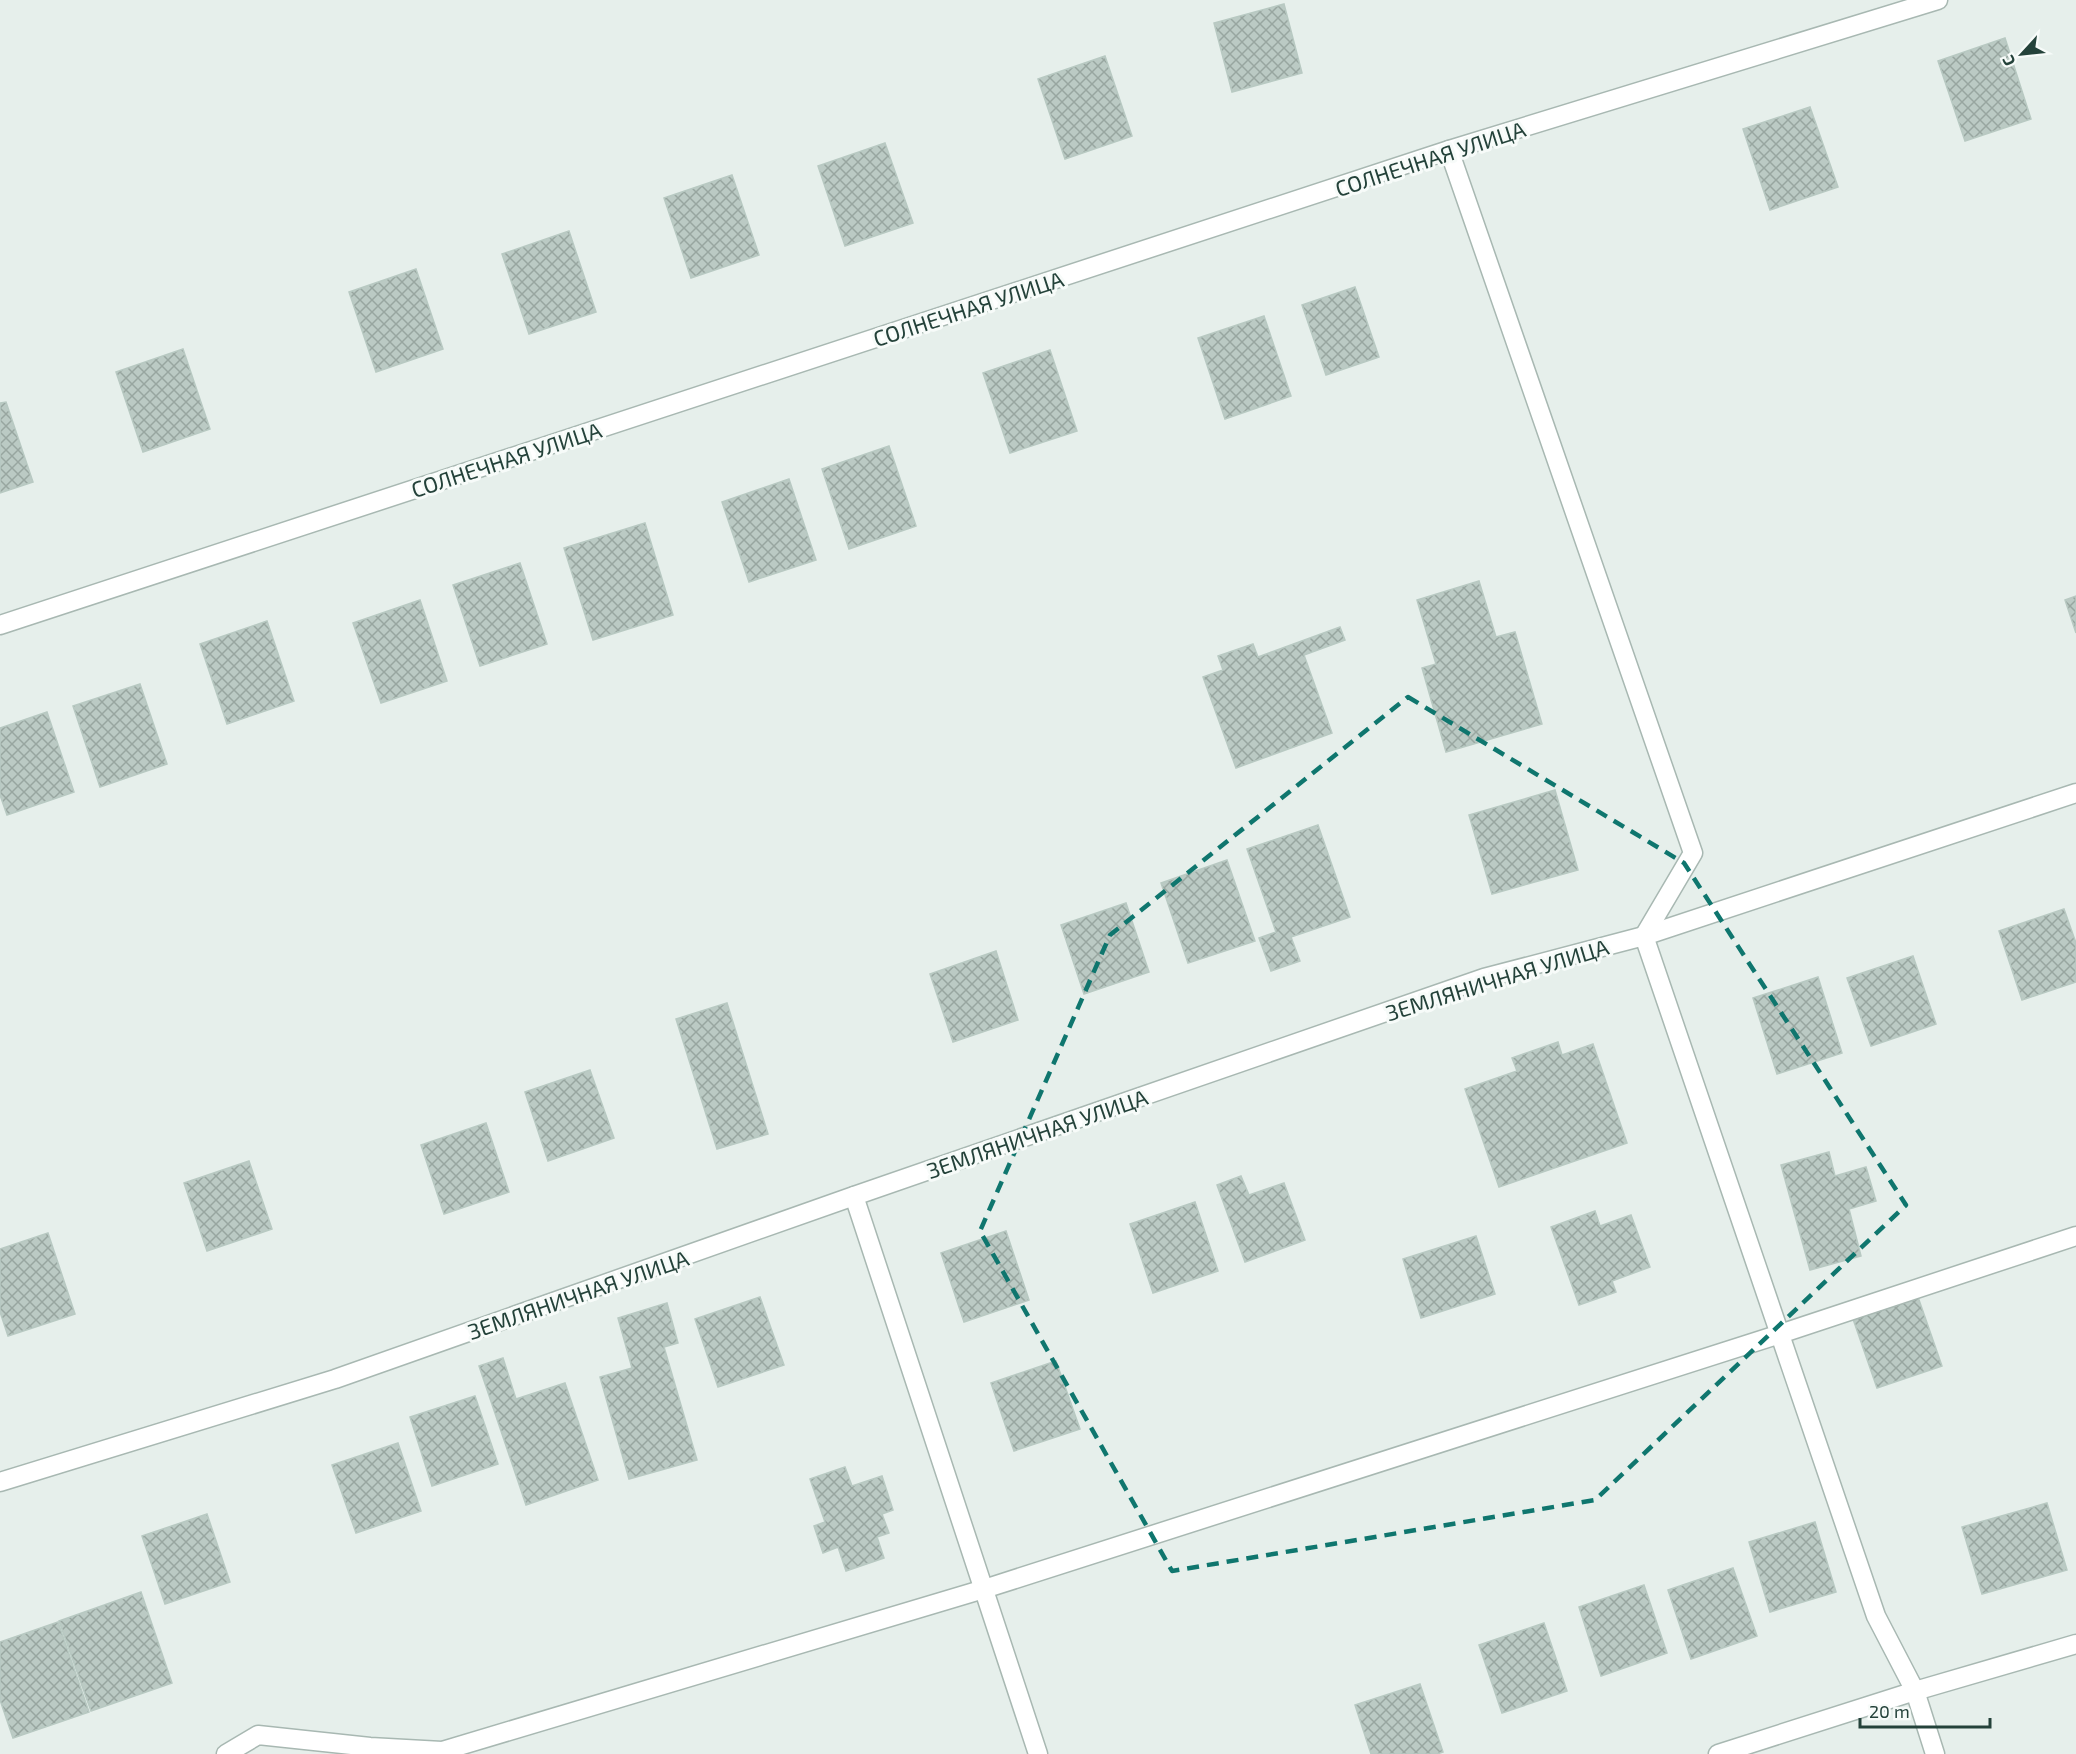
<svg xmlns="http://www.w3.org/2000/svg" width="2076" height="1754" font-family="'Exo 2',sans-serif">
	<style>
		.building { fill: url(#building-cross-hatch); stroke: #b8c9c2; stroke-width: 1.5 }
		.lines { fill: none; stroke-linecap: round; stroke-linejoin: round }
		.service-casing { stroke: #a8b8b2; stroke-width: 21 }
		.minor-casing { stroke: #a8b8b2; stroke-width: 21 }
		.service { stroke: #fff; stroke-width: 18 }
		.minor { stroke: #fff; stroke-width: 18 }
		.marked { fill: none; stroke: #0f766e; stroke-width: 4.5; stroke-dasharray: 12 8; stroke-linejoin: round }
		.labels { text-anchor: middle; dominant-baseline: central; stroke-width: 6; stroke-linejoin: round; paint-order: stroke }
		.street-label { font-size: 22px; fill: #24423a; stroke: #f7fbf9 }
	</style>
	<defs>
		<pattern id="building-cross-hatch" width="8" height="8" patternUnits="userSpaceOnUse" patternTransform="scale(1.5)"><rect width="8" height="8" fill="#bbcac4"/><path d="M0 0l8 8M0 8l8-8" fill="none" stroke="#98a6a0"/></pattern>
	</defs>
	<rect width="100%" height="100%" fill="#e6efeb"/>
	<g class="building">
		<path d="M1284,4L1302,73L1232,92L1214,23Z"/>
		<path d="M2005,38L2031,119L1965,141L1938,61Z"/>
		<path d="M1105,56L1132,136L1065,159L1038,79Z"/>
		<path d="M1810,107L1838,187L1770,210L1743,129Z"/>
		<path d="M885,143L913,223L845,246L818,166Z"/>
		<path d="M732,175L759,255L691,278L664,198Z"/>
		<path d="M569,231L596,312L529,334L502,254Z"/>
		<path d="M416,269L443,349L376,372L349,292Z"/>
		<path d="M1355,287L1379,357L1326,375L1302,305Z"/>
		<path d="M1264,316L1291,396L1225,419L1198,338Z"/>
		<path d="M183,349L210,429L143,452L116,372Z"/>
		<path d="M1050,350L1077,431L1010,453L983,373Z"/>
		<path d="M6,402L33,482L0,493V403Z"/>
		<path d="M889,446L916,526L849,549L822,469Z"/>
		<path d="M789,479L816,560L749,582L722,502Z"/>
		<path d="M645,523L673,615L593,640L564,548Z"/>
		<path d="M520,563L547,644L480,666L453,585Z"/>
		<path d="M1479,581L1496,637L1515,632L1542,724L1446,752L1422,668L1436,664L1417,600Z"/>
		<path d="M2076,596V633L2065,600Z"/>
		<path d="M420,600L447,681L381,703L353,623Z"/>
		<path d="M267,621L294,701L227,724L200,644Z"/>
		<path d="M1340,627L1345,640L1304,655L1332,733L1236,768L1203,677L1223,670L1218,656L1253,644L1258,657Z"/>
		<path d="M140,684L167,764L100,787L73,706Z"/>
		<path d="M47,712L74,792L7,815L0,795V728Z"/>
		<path d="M1555,790L1578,870L1492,894L1469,815Z"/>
		<path d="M1318,825L1350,917L1291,937L1300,961L1271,971L1259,938L1276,932L1247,849Z"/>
		<path d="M1227,860L1255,941L1188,963L1161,883Z"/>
		<path d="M1126,903L1149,972L1084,994L1061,925Z"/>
		<path d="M2064,909L2076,943V982L2022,1000L1999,931Z"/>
		<path d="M996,951L1018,1020L953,1042L930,974Z"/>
		<path d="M1913,956L1936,1024L1871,1046L1847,978Z"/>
		<path d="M1818,977L1842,1053L1777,1074L1753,998Z"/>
		<path d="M727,1003L768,1134L717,1149L676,1019Z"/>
		<path d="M1558,1042L1562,1055L1593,1044L1627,1143L1499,1187L1465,1089L1517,1071L1512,1058Z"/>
		<path d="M590,1070L614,1138L548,1161L525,1092Z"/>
		<path d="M486,1123L509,1192L444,1214L421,1145Z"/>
		<path d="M1829,1152L1835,1176L1866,1167L1876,1201L1849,1209L1861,1256L1810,1270L1781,1165Z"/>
		<path d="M249,1161L272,1229L207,1251L184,1183Z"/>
		<path d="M1241,1176L1249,1195L1284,1183L1305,1240L1245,1262L1217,1185Z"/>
		<path d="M1195,1202L1218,1271L1153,1293L1130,1224Z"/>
		<path d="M1595,1211L1600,1226L1631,1215L1650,1267L1612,1281L1616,1292L1579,1305L1551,1227Z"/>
		<path d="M1006,1231L1029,1300L964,1322L941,1253Z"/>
		<path d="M48,1233L75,1314L8,1336L0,1312V1249Z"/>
		<path d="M1476,1236L1495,1294L1421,1318L1403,1259Z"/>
		<path d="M760,1297L784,1365L718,1387L695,1319Z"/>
		<path d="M1918,1297L1942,1366L1877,1388L1853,1319Z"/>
		<path d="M667,1303L678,1343L664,1347L697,1460L629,1479L600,1377L632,1368L618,1318Z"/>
		<path d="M503,1358L516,1399L565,1383L598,1480L526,1505L479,1366Z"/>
		<path d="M1056,1361L1080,1429L1014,1451L991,1383Z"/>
		<path d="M475,1396L498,1464L432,1486L410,1417Z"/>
		<path d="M398,1443L421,1511L356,1533L332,1465Z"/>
		<path d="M845,1467L852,1486L882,1476L893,1510L882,1514L889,1533L877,1537L884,1558L846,1571L838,1547L823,1553L814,1526L825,1522L810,1479Z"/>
		<path d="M2047,1503L2067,1570L1982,1594L1962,1527Z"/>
		<path d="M207,1514L230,1582L165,1604L142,1536Z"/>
		<path d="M1815,1522L1836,1592L1770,1612L1749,1542Z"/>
		<path d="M1733,1568L1757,1636L1691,1659L1668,1590Z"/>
		<path d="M1644,1585L1667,1653L1601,1676L1579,1607Z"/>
		<path d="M141,1592L172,1683L91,1711L59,1621Z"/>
		<path d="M58,1622L89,1712L13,1738L0,1700V1642Z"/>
		<path d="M1544,1623L1567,1691L1502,1713L1479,1645Z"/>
		<path d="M1420,1684L1443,1752L1437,1754H1371L1355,1705Z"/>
	</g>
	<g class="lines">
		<defs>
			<path id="service" d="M226,1754L258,1735L370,1747L442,1751L984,1589L1780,1334L2076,1236"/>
			<g id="minor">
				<path d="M1449,150L1693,853L1644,936L1876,1616L1915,1691L1935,1754"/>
				<path d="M0,625L1449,150L1938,0"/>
				<path d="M854,1196L1038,1754"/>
				<path d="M0,1482L335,1379L854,1196L1484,978L1644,936L2076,793"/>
				<path d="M1718,1754L1915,1691L2076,1644"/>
			</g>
		</defs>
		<use href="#service" class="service-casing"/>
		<use href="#minor" class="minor-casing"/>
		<use href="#service" class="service"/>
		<use href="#minor" class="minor"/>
	</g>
	<path class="marked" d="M1408,697L1684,863L1906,1205L1595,1500L1172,1571L980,1231L1110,935Z"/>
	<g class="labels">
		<g class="street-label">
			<text transform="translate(1430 158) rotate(-18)">СОЛНЕЧНАЯ УЛИЦА</text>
			<text transform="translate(968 308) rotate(-18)">СОЛНЕЧНАЯ УЛИЦА</text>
			<text transform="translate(506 459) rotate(-18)">СОЛНЕЧНАЯ УЛИЦА</text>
			<text transform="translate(1497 979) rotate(-17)">ЗЕМЛЯНИЧНАЯ УЛИЦА</text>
			<text transform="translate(1037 1133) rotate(-19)">ЗЕМЛЯНИЧНАЯ УЛИЦА</text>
			<text transform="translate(578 1294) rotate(-19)">ЗЕМЛЯНИЧНАЯ УЛИЦА</text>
		</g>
	</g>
	<g transform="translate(2022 54) rotate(243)" stroke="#f7fbf9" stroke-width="4.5" paint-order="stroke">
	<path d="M0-4.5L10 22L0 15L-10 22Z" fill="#24423a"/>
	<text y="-9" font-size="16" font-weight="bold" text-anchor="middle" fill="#24423a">С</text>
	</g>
	<path d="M1860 1718v9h130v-9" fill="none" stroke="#24423a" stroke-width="3"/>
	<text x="1869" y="1718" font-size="18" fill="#24423a" stroke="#f7fbf9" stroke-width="4.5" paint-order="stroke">20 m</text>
</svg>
